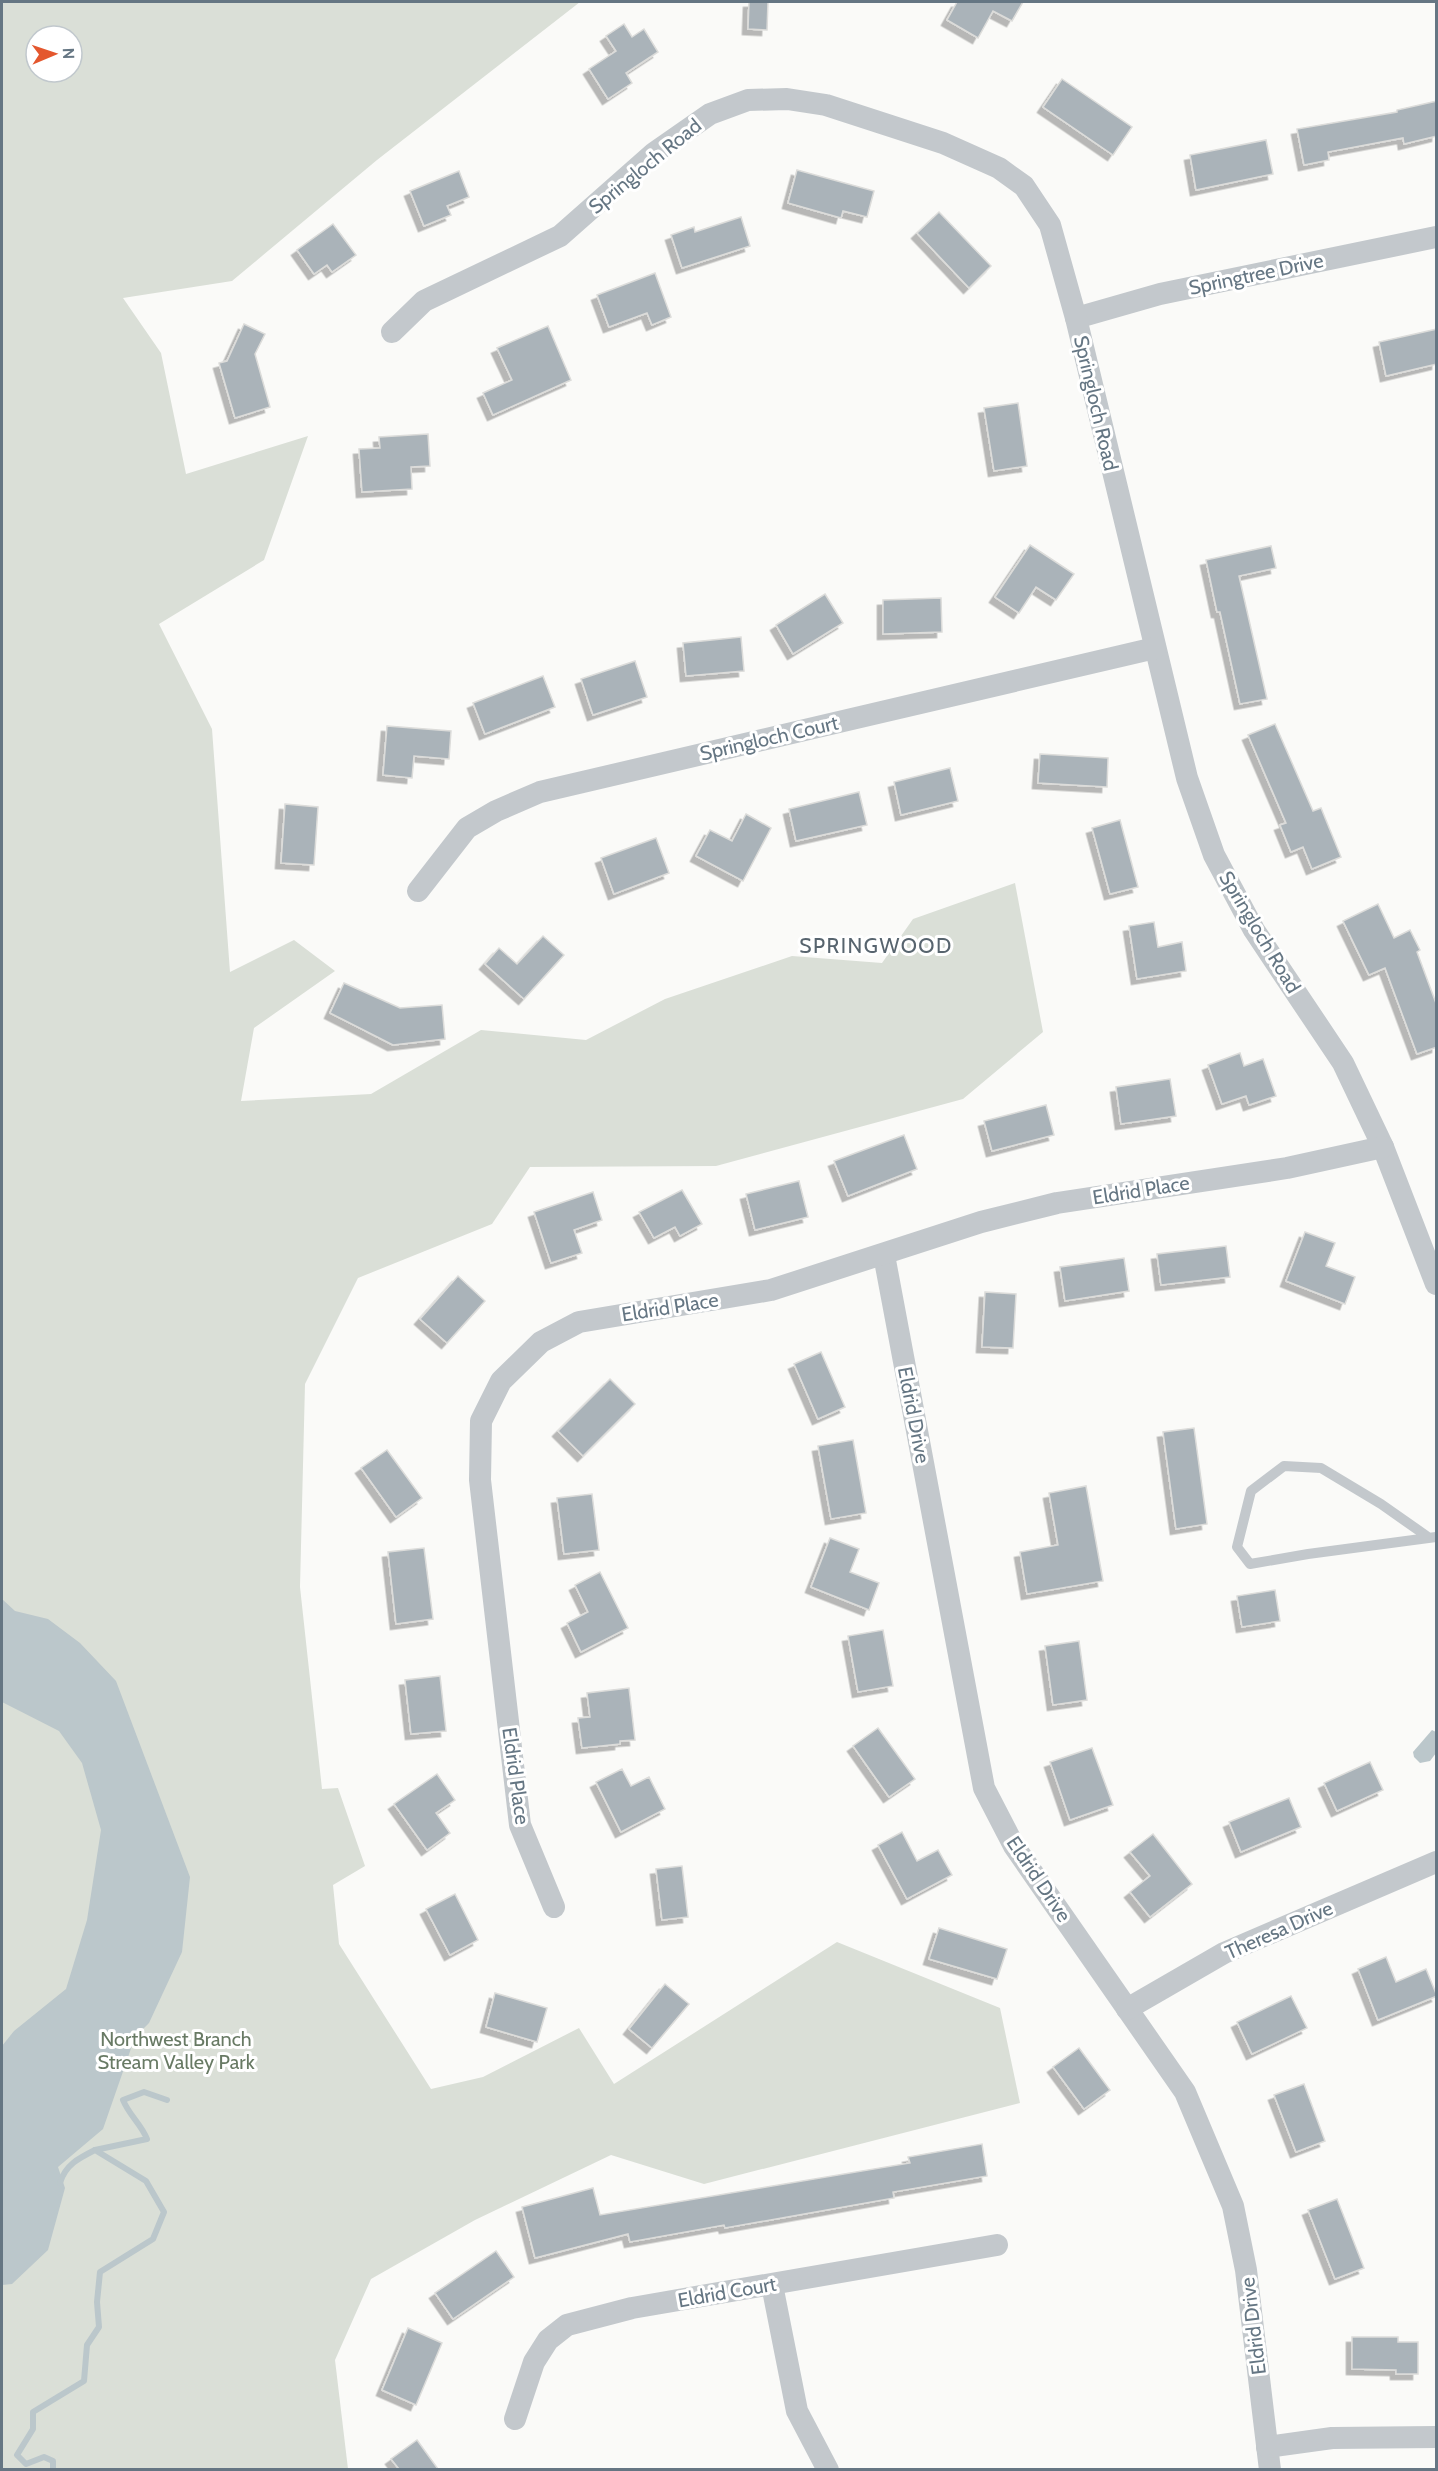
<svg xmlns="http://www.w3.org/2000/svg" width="1438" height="2471" font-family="Cabin,sans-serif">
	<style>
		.green { fill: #dadfd7; fill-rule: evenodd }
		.water { fill: #bbc7cb }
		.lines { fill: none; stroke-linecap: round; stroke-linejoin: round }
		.stream { stroke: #bbc7cb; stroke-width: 6 }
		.building { fill: #aab3b9; stroke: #dcdcda; stroke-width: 1.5; filter: url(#shadow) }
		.lane { stroke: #c3c8cc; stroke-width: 10 }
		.street { stroke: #c3c8cc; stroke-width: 22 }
		.labels { text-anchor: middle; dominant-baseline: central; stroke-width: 6; stroke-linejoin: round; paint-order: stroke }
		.street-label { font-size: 20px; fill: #657683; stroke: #fff }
		.park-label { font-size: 20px; fill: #687a64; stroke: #fff }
		.neighbourhood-label { font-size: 21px; letter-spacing: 1.5px; fill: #57646e; stroke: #fff }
	</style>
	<defs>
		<filter id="shadow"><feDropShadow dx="-5.5" dy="5.5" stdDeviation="0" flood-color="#0004"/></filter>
	</defs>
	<rect width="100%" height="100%" fill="#fafaf8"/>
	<path class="green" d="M2,2H580L377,160L232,281L123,298L161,353L186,474L308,436L264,560L159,624L212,729L230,972L294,940L335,971L254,1028L241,1101L371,1094L481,1030L586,1040L665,999L792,956L882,963L913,919L1015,883L1043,1032L963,1099L716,1166L530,1167L492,1224L358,1278L305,1384L300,1587L322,1789L338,1788L365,1866L333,1885L339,1944L431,2089L483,2077L579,2028L614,2084L837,1942L1000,2008L1020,2103L704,2184L611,2155L475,2220L371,2279L335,2360L348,2469L2,2470ZM36,36H72V72H36Z"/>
	<g class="water">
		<path d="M2,1599L15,1611L48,1619L80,1643L116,1681L190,1877L182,1952L149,2023L135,2037L103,2129L58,2167L65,2188L48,2250L12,2284L2,2285V2046L14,2031L66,1989L87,1920L101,1830L82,1763L59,1731L2,1702Z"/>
		<path d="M1432,1730L1436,1732V1753L1430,1761L1420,1763L1414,1757L1413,1752Z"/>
	</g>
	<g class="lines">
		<g class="stream">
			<path d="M95,2150L147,2139C141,2124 129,2115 123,2100L144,2092L167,2100"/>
			<path d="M53,2470V2461L44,2457L26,2464L17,2455L33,2429V2412L84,2381L87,2345L99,2327L97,2302L100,2272L153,2239L164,2212L146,2181L95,2150C79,2158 65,2165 60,2183"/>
		</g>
	</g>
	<g class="building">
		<path d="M749,2H768L767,30L748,29Z"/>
		<path d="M957,2H1023L1012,21L993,11L978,38L947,20Z"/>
		<path d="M624,24L632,37L644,29L658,52L626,73L632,83L608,99L589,69L616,51L606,36Z"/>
		<path d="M1062,79L1132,127L1113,155L1043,107Z"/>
		<path d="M1437,101V136L1404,144L1403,138L1328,152L1329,160L1304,165L1297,129L1397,112V110Z"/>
		<path d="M1266,140L1273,174L1196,190L1190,155Z"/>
		<path d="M797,170L874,191L867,217L843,211L841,218L788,203Z"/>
		<path d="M459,171L469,197L447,206L451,215L424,226L410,191Z"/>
		<path d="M939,212L991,266L969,288L917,233Z"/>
		<path d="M741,217L750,246L682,268L671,235L694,227L695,232Z"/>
		<path d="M333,224L356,255L332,272L327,265L314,274L297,250Z"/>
		<path d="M655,273L671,317L652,325L647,313L609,327L597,295Z"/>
		<path d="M244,324L265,334L255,354L270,407L235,418L219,363L227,361Z"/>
		<path d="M548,326L571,380L493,415L483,393L512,380L497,348Z"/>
		<path d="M1437,329V364L1386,376L1379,342Z"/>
		<path d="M1018,403L1027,466L994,471L984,408Z"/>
		<path d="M428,434L430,466L411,467L412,489L362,492L359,449L380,448L379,437Z"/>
		<path d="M1030,545L1074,574L1056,600L1036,587L1019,613L995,597Z"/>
		<path d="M1271,546L1276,568L1239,576L1267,699L1240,704L1220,612H1217L1206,560Z"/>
		<path d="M825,594L843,623L793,654L776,625Z"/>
		<path d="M941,598L942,632L883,634V600Z"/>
		<path d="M741,637L744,671L686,676L683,643Z"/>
		<path d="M635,661L647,697L593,715L581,679Z"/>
		<path d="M543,676L555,707L485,734L473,703Z"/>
		<path d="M1275,724L1313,811L1321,808L1341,857L1312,869L1303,847L1291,852L1280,825L1286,823L1248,735Z"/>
		<path d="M387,726L451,731L449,759L414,756L412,778L383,775Z"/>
		<path d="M1040,754L1108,758L1107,787L1038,783Z"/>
		<path d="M950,768L958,801L901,815L894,782Z"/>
		<path d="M859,792L867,825L796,841L789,809Z"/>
		<path d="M285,804L318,807L314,865L281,863Z"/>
		<path d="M746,814L771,828L743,881L696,856L710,830L732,841Z"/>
		<path d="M1120,820L1138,887L1110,894L1092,828Z"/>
		<path d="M656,838L669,873L614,894L601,858Z"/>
		<path d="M1378,904L1394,938L1410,930L1420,950L1417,952L1437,1006V1047L1417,1054L1385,968L1369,975L1343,921Z"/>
		<path d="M1154,922L1158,947L1182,942L1186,971L1137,979L1129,926Z"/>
		<path d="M543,936L564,955L524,999L485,964L499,948L517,964Z"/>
		<path d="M344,983L400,1008L442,1005L445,1039L393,1045L330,1013Z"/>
		<path d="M1240,1053L1244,1066L1263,1059L1276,1096L1249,1105L1246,1096L1222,1104L1208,1065Z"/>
		<path d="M1170,1079L1176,1116L1121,1124L1116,1087Z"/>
		<path d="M1046,1105L1054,1135L992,1151L984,1121Z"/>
		<path d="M904,1135L917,1169L848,1196L834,1161Z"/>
		<path d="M799,1181L808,1217L755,1230L746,1194Z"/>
		<path d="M682,1190L702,1224L680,1236L675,1227L654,1238L639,1212Z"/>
		<path d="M593,1192L602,1220L574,1230L582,1253L551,1263L534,1212Z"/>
		<path d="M1305,1232L1335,1243L1326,1266L1355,1277L1345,1304L1286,1281Z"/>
		<path d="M1226,1246L1230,1277L1161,1285L1157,1254Z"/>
		<path d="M1124,1258L1129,1291L1065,1301L1060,1267Z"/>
		<path d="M458,1276L485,1301L447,1343L420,1319Z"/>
		<path d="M985,1292L1016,1294L1013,1348L982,1347Z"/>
		<path d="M821,1352L845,1407L818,1419L794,1364Z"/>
		<path d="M610,1379L635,1404L583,1456L558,1431Z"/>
		<path d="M1194,1428L1207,1524L1176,1529L1163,1432Z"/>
		<path d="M853,1440L866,1513L831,1519L818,1446Z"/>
		<path d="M387,1450L422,1498L396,1517L361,1468Z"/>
		<path d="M1086,1486L1103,1581L1027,1594L1020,1552L1058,1545L1049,1493Z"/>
		<path d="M592,1494L599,1550L564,1554L557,1498Z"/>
		<path d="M830,1538L859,1549L850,1572L879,1583L869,1610L811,1587Z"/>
		<path d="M424,1548L433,1619L396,1624L388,1552Z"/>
		<path d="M600,1572L628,1628L581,1652L567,1623L588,1612L575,1585Z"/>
		<path d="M1275,1590L1280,1621L1242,1627L1237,1596Z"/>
		<path d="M883,1630L893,1686L858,1692L848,1636Z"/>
		<path d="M1079,1641L1087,1700L1053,1705L1045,1646Z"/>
		<path d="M440,1676L446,1731L411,1734L405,1680Z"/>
		<path d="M629,1688L635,1740L620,1741V1744L582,1748L578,1718L590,1717L587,1693Z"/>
		<path d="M878,1728L915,1779L889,1797L853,1746Z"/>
		<path d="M1092,1748L1113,1805L1070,1820L1050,1762Z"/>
		<path d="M1370,1762L1383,1790L1337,1811L1324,1783Z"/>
		<path d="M622,1769L631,1786L649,1777L665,1809L621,1832L596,1782Z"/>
		<path d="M437,1774L455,1800L436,1813L450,1833L427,1850L394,1804Z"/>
		<path d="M1289,1798L1301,1827L1241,1852L1229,1822Z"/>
		<path d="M902,1832L917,1861L938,1850L952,1875L907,1899L878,1845Z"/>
		<path d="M1153,1834L1192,1884L1150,1917L1130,1892L1150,1876L1130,1852Z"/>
		<path d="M682,1866L688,1917L662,1920L656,1869Z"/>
		<path d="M455,1894L478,1940L450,1955L426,1909Z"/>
		<path d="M939,1928L1007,1949L997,1979L929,1959Z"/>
		<path d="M1386,1957L1396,1982L1426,1969L1437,1996L1378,2020L1358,1969Z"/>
		<path d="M665,1984L689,2004L652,2048L629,2029Z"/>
		<path d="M495,1993L547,2008L537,2042L486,2027Z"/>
		<path d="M1291,1996L1307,2028L1252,2054L1237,2022Z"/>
		<path d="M1079,2048L1110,2090L1084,2109L1053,2067Z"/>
		<path d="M1304,2084L1325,2141L1296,2152L1274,2095Z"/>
		<path d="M982,2144L987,2176L893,2192L894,2198L725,2228L724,2225L630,2242L628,2234L535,2258L522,2207L593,2188L600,2215L910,2163L908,2157Z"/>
		<path d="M1337,2199L1364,2268L1335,2279L1308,2210Z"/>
		<path d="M496,2251L514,2277L453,2319L435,2293Z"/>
		<path d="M408,2328L442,2343L416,2405L382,2390Z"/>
		<path d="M1352,2337H1398V2342H1418V2374H1396V2370L1352,2369Z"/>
		<path d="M417,2440L438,2469H399L391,2459Z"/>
	</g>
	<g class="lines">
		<path class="lane" d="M1428,1537L1381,1504L1321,1468L1284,1466L1251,1491L1237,1547L1250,1564L1308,1554L1436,1537"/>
		<g class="street">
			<path d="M1076,318L1160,294L1436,237"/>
			<path d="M392,332L424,301L560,236L654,153L710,114L748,100L787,99L826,105L943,143L999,168L1024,186L1050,225L1076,318L1187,778L1214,855L1254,930L1343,1063L1383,1147L1436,1284"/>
			<path d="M418,891L467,828L496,811L540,792L1155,648"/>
			<path d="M884,1255L984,1788L1014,1846L1185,2092L1233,2206L1246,2270L1270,2470"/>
			<path d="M554,1907L520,1825L480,1480L481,1421L501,1381L541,1342L579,1322L771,1290L981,1222L1057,1203L1287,1168L1383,1147"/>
			<path d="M1127,2009L1224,1953L1436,1862"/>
			<path d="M772,2285L797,2411L828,2470"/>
			<path d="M515,2419L534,2362L548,2340L567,2325L632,2308L997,2245"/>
			<path d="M1267,2447L1332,2438L1436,2437"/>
		</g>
	</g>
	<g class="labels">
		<g class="street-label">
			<text transform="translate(645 166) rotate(-39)">Springloch Road</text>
			<text transform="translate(1256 274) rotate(-12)">Springtree Drive</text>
			<text transform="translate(1096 403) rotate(77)">Springloch Road</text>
			<text transform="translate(769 738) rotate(-13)">Springloch Court</text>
			<text transform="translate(1260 932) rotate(59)">Springloch Road</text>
			<text transform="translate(1141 1190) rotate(-9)">Eldrid Place</text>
			<text transform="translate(670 1307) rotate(-9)">Eldrid Place</text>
			<text transform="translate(914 1415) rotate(79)">Eldrid Drive</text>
			<text transform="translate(516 1776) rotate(82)">Eldrid Place</text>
			<text transform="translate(1039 1879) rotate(56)">Eldrid Drive</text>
			<text transform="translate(1279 1930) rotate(-24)">Theresa Drive</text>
			<text transform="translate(727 2292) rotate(-10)">Eldrid Court</text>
			<text transform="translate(1253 2326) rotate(-97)">Eldrid Drive</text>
		</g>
		<g class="park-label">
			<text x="176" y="2039">Northwest Branch<tspan x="176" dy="23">Stream Valley Park</tspan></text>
		</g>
		<g class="neighbourhood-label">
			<text x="876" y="945">SPRINGWOOD</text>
		</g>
	</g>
	<rect width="1438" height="2471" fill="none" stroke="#657683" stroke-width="6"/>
	<g transform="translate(54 54) rotate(88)"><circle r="28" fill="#ffffff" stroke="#c1c8cd" stroke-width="1.5"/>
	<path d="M0-4.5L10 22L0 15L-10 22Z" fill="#e4572e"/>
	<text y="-9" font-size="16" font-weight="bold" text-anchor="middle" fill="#657683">N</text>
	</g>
</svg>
